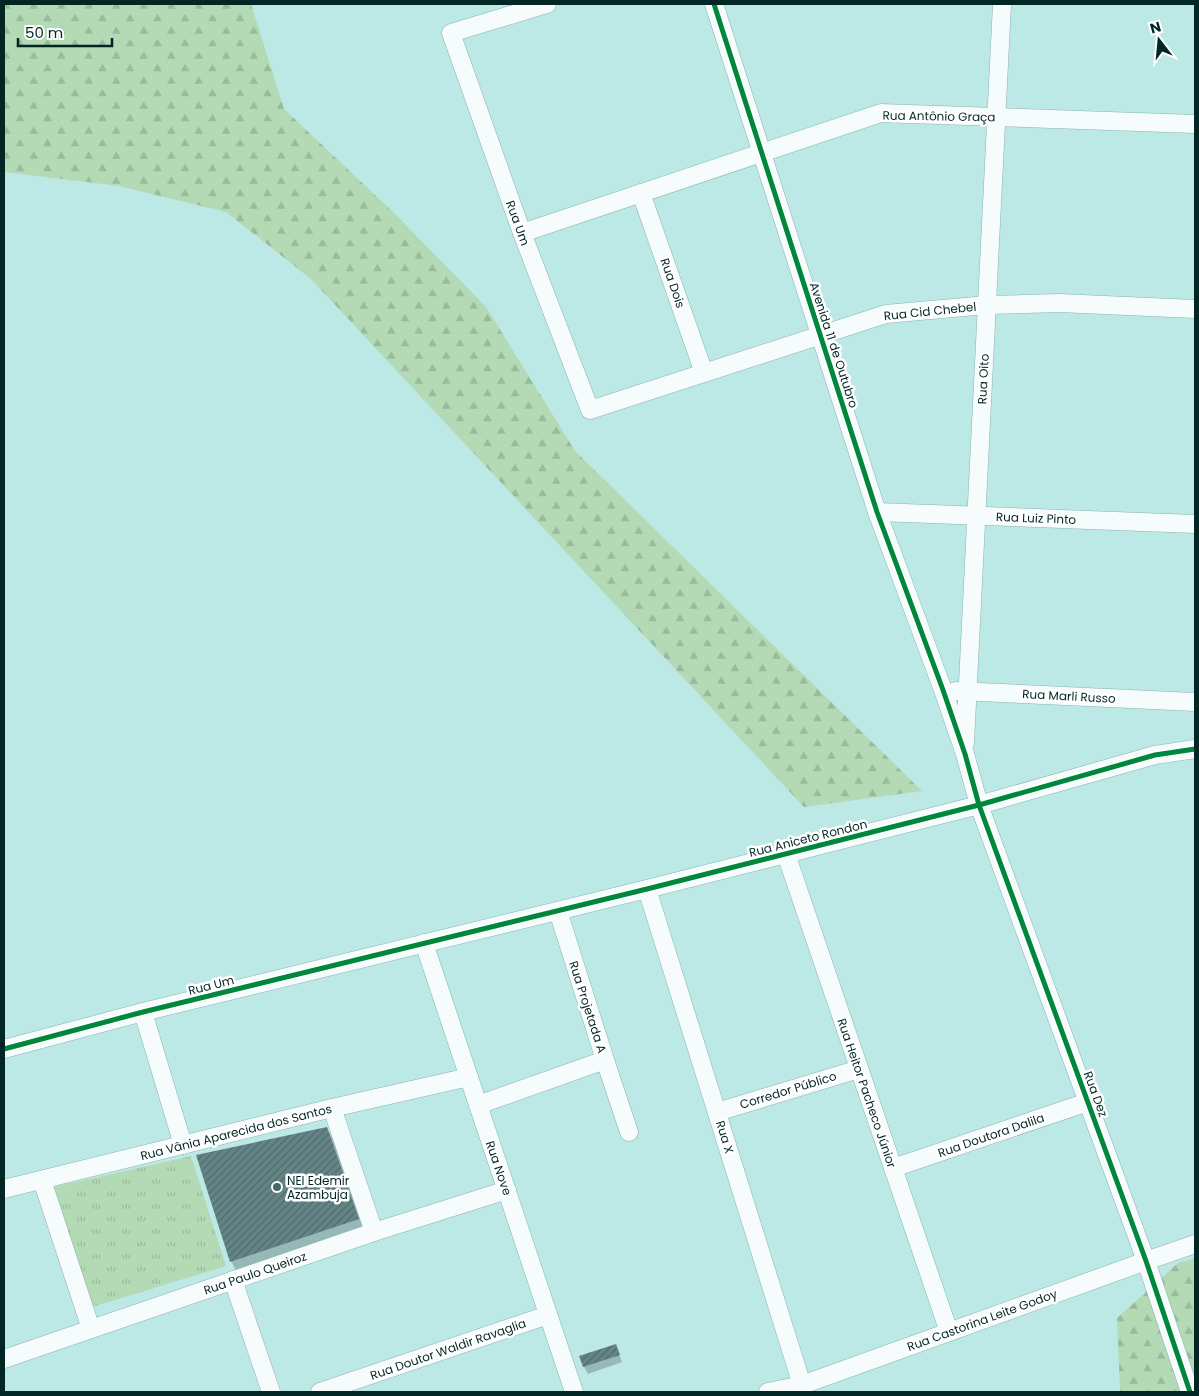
<svg xmlns="http://www.w3.org/2000/svg" width="1199" height="1396" font-family="Poppins,sans-serif">
	<style>
		.forest { fill: url(#forest-firs) }
		.park { fill: url(#park-tufts) }
		.shadow { fill: #0003 }
		.building { fill: url(#building-hatch) }
		.lines { fill: none; stroke-linecap: round; stroke-linejoin: round }
		.minor-casing { stroke: #89b3b1; stroke-width: 19 }
		.minor { stroke: #f5fcfb; stroke-width: 18 }
		.cycleway-casing { stroke: #fff; stroke-width: 8 }
		.cycleway { stroke: #00873e; stroke-width: 5 }
		.poi-dot { fill: #436a68; stroke: #fff; stroke-width: 2 }
		.labels { text-anchor: middle; dominant-baseline: central; stroke-width: 5; stroke-linejoin: round; paint-order: stroke }
		.street-label { font-size: 12px; fill: #022624; stroke: #fff }
		.poi-label { font-size: 12px; fill: #022624; stroke: #fff; text-anchor: start }
	</style>
	<defs>
		<pattern id="forest-firs" width="22" height="20" patternUnits="userSpaceOnUse" patternTransform="scale(1.25)"><rect width="22" height="20" fill="#b3dab4"/><path d="M5 1l3.5 6h-7zM16 11l3.5 6h-7z" fill="#98bb9b"/></pattern>
		<pattern id="park-tufts" width="24" height="20" patternUnits="userSpaceOnUse" patternTransform="scale(1.25)"><rect width="24" height="20" fill="#b3dab4"/><path d="M3 7l-1-3M5 7V3M7 7l1-3M15 17l-1-3M17 17v-4M19 17l1-3" fill="none" stroke="#98bb9b"/></pattern>
		<pattern id="building-hatch" width="6" height="6" patternUnits="userSpaceOnUse" patternTransform="scale(1.25)"><rect width="6" height="6" fill="#648485"/><path d="M-1 1l2-2M0 6l6-6M5 7l2-2" fill="none" stroke="#506c6d"/></pattern>
	</defs>
	<rect width="100%" height="100%" fill="#bce8e6"/>
	<g class="forest">
		<path d="M4,4H251L284,109L393,212L486,307L575,451L922,791L804,807L311,279L226,212L119,186L4,172Z"/>
		<path d="M1195,1258V1392H1120L1117,1318L1178,1263Z"/>
	</g>
	<path class="park" d="M191,1156L226,1266L92,1307L54,1187Z"/>
	<g class="shadow">
		<path d="M327,1128L335,1143L366,1234L239,1276L231,1261Z"/>
		<path d="M615,1345L622,1362L588,1374L584,1367Z"/>
	</g>
	<g class="building">
		<path d="M327,1127L359,1219L230,1262L196,1155Z"/>
		<path d="M616,1344L620,1355L583,1367L579,1356Z"/>
	</g>
	<g class="lines">
		<defs>
			<g id="minor">
				<path d="M547,4L451,33L522,233L590,410L886,314L987,305L1059,303L1195,309"/>
				<path d="M714,4L877,512L943,690L965,754L979,805L1146,1261L1190,1392"/>
				<path d="M641,193L704,373"/>
				<path d="M522,233L881,113L1195,124"/>
				<path d="M877,512L1195,524"/>
				<path d="M956,691L1195,702"/>
				<path d="M965,743L1002,4"/>
				<path d="M786,854L949,1332"/>
				<path d="M647,889L802,1385"/>
				<path d="M424,943L574,1392"/>
				<path d="M143,1012L183,1145"/>
				<path d="M4,1049L143,1012L647,889L979,805L1155,755L1195,749"/>
				<path d="M605,1060L629,1132"/>
				<path d="M478,1105L605,1060L558,911"/>
				<path d="M332,1108L374,1232"/>
				<path d="M717,1112L859,1069"/>
				<path d="M893,1168L1088,1102"/>
				<path d="M42,1180L91,1329"/>
				<path d="M4,1189L332,1108L469,1077"/>
				<path d="M233,1280L271,1392"/>
				<path d="M4,1359L374,1232L507,1190"/>
				<path d="M320,1392L548,1315"/>
				<path d="M768,1392L802,1385L1146,1261L1195,1244"/>
			</g>
		</defs>
		<use href="#minor" class="minor-casing"/>
		<use href="#minor" class="minor"/>
		<defs>
			<g id="cycleway">
				<path d="M714,4L877,512L943,690L965,754L979,805L1146,1261L1190,1392"/>
				<path d="M4,1049L143,1012L647,889L979,805L1155,755L1195,749"/>
			</g>
		</defs>
		<use href="#cycleway" class="cycleway-casing"/>
		<use href="#cycleway" class="cycleway"/>
	</g>
	<circle class="poi-dot" cx="277" cy="1187" r="5"/>
	<g class="labels">
		<g class="street-label">
			<text transform="translate(939 116) rotate(1)">Rua Antônio Graça</text>
			<text transform="translate(518 223) rotate(70)">Rua Um</text>
			<text transform="translate(673 283) rotate(71)">Rua Dois</text>
			<text transform="translate(930 311) rotate(-6)">Rua Cid Chebel</text>
			<text transform="translate(834 345) rotate(72)">Avenida 11 de Outubro</text>
			<text transform="translate(983 379) rotate(-87)">Rua Oito</text>
			<text transform="translate(1036 518) rotate(2)">Rua Luiz Pinto</text>
			<text transform="translate(1069 696) rotate(3)">Rua Marli Russo</text>
			<text transform="translate(808 838) rotate(-14)">Rua Aniceto Rondon</text>
			<text transform="translate(211 985) rotate(-14)">Rua Um</text>
			<text transform="translate(588 1007) rotate(72)">Rua Projetada A</text>
			<text transform="translate(788 1090) rotate(-17)">Corredor Público</text>
			<text transform="translate(867 1093) rotate(71)">Rua Heitor Pacheco Júnior</text>
			<text transform="translate(1096 1094) rotate(70)">Rua Dez</text>
			<text transform="translate(236 1132) rotate(-14)">Rua Vânia Aparecida dos Santos</text>
			<text transform="translate(991 1135) rotate(-19)">Rua Doutora Dalila</text>
			<text transform="translate(725 1137) rotate(73)">Rua X</text>
			<text transform="translate(499 1168) rotate(71)">Rua Nove</text>
			<text transform="translate(255 1273) rotate(-19)">Rua Paulo Queiroz</text>
			<text transform="translate(982 1320) rotate(-20)">Rua Castorina Leite Godoy</text>
			<text transform="translate(448 1349) rotate(-19)">Rua Doutor Waldir Ravaglia</text>
		</g>
		<g class="poi-label">
			<text x="287" y="1180">NEI Edemir<tspan x="287" dy="14">Azambuja</tspan></text>
		</g>
	</g>
	<rect width="1199" height="1396" fill="none" stroke="#022624" stroke-width="10"/>
	<g transform="translate(1159 40) rotate(344)" stroke="#ffffff" stroke-width="4" paint-order="stroke">
	<path d="M0-4L9 19L0 12L-9 19Z" fill="#022624"/>
	<text y="-8" font-size="14" font-weight="bold" text-anchor="middle" fill="#022624">N</text>
	</g>
	<path d="M18 38v8h94v-8" fill="none" stroke="#022624" stroke-width="2.5"/>
	<text x="25" y="38" font-size="15" fill="#022624" stroke="#ffffff" stroke-width="4" paint-order="stroke">50 m</text>
</svg>
